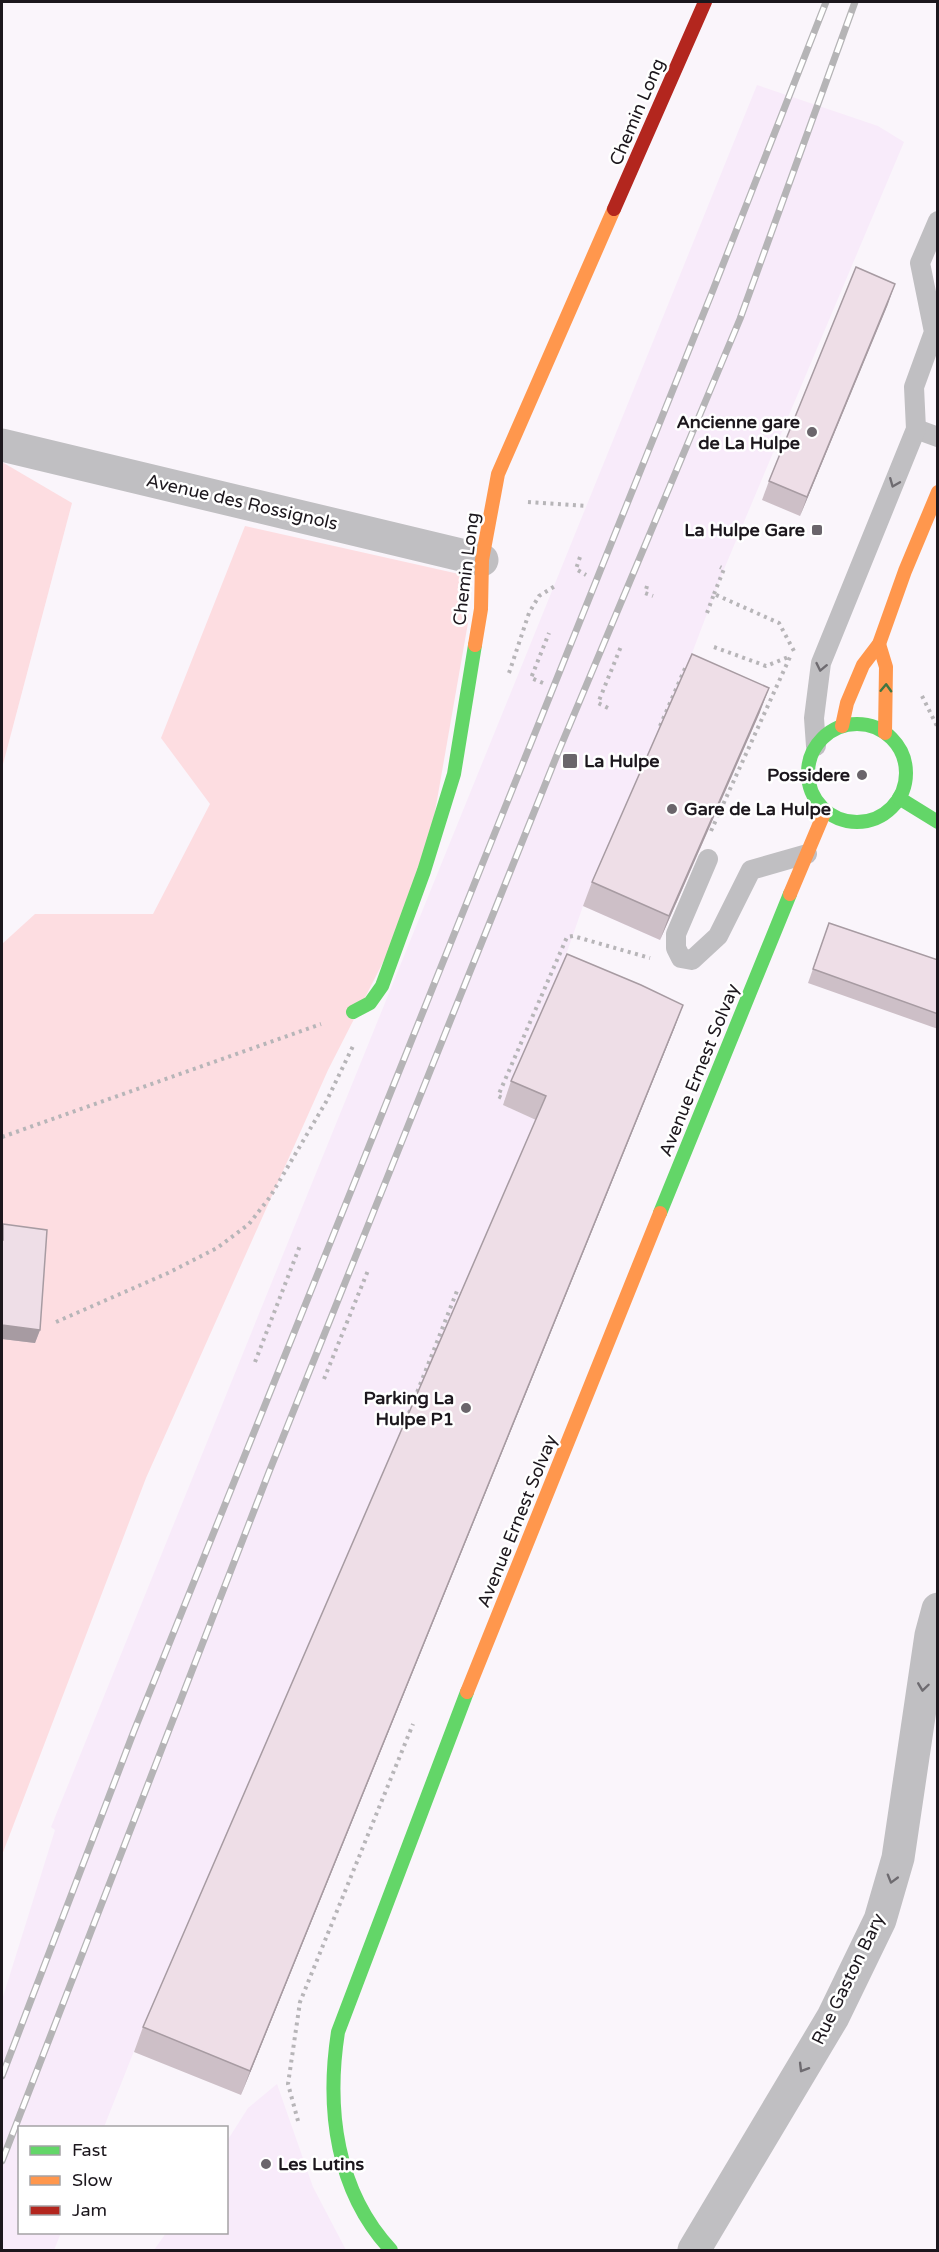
<svg xmlns="http://www.w3.org/2000/svg" width="939" height="2252" font-family="'Varela Round',sans-serif">
	<style>
		.built { fill: #f8ebfa }
		.green { fill: #fddde1 }
		.lines { fill: none; stroke-linecap: round; stroke-linejoin: round }
		.path { stroke: #b7b5b8; stroke-width: 4; stroke-dasharray: 3 4.5; stroke-linecap: butt }
		.lane { stroke: #c0bfc2; stroke-width: 20 }
		.street { stroke: #c0bfc2; stroke-width: 33 }
		.fast { stroke: #63d668; stroke-width: 14 }
		.slow { stroke: #ff974d; stroke-width: 14 }
		.jam { stroke: #b3261e; stroke-width: 14 }
		.rail-casing { stroke: #b5b4b6; stroke-width: 7 }
		.rail { stroke: #fff; stroke-width: 4.5; stroke-dasharray: 14; stroke-linecap: butt }
		.wall { fill: #cdbfc7 }
		.shaded-wall { fill: #a79ba2 }
		.building { fill: #eedee7; stroke: #a79ba2; stroke-width: 1.5 }
		.oneway { stroke: #6e6b70 }
		.oneway2 { stroke: #407642 }
		.poi-dot { fill: #6a656b; stroke: #fff; stroke-width: 2 }
		.labels { text-anchor: middle; dominant-baseline: central; stroke-width: 5; stroke-linejoin: round; paint-order: stroke }
		.street-label { font-size: 18px; fill: #1c171d; stroke: #fff }
		.poi-label { font-size: 18px; font-weight: bold; fill: #1c171d; stroke: #fff; text-anchor: end }
	</style>
	<rect width="100%" height="100%" fill="#faf5fb"/>
	<g class="built">
		<path d="M757,85L878,126L904,142L722,574L683,677L760,712L660,940L583,906L558,978L503,1105L537,1120L134,2051L104,2127L20,2128V2232L61,2233L54,2250H2V2000L55,1830L51,1827Z"/>
		<path d="M277,2084L313,2187L346,2250H154L166,2233L226,2232L227,2141L248,2108Z"/>
	</g>
	<g class="green">
		<path d="M2,462L72,503L2,768Z"/>
		<path d="M245,526L459,574L469,617L422,886L328,1070L146,1478L2,1855V944L35,914H153L210,804L161,738Z"/>
	</g>
	<g class="lines">
		<g class="path">
			<path d="M528,502L587,506"/>
			<path d="M580,557L576,569L586,575"/>
			<path d="M647,586L645,593L653,596"/>
			<path d="M714,594L724,569L720,567"/>
			<path d="M707,613L714,594L779,623L794,651"/>
			<path d="M714,647L766,666L791,656"/>
			<path d="M509,673L529,613L539,596L555,586"/>
			<path d="M543,683L531,678L549,633"/>
			<path d="M922,696L938,728"/>
			<path d="M608,708L598,703L622,644"/>
			<path d="M660,726L686,666"/>
			<path d="M711,831L790,657"/>
			<path d="M508,1101L498,1096L567,937L573,936L650,958"/>
			<path d="M2,1137L321,1024"/>
			<path d="M56,1322L168,1273L217,1248L249,1224L270,1197L326,1102L353,1046"/>
			<path d="M255,1362L301,1243"/>
			<path d="M324,1379L369,1268"/>
			<path d="M409,1413L457,1291L464,1295"/>
			<path d="M298,2121L288,2084L300,2002L413,1724"/>
		</g>
		<g class="lane">
			<path d="M916,429L938,437"/>
			<path d="M816,746L814,718L821,663L916,429L914,387L934,332L920,263L938,221"/>
			<path d="M708,859L676,934V948L681,958L692,960L718,936L751,870L807,854"/>
		</g>
		<g class="street">
			<path d="M2,445L482,560"/>
			<path d="M694,2250L833,2017L880,1920L898,1858L931,1635L938,1609"/>
		</g>
		<g class="fast">
			<circle cx="857" cy="773" r="49"/>
			<path d="M899,798L938,822"/>
			<path d="M353,1012L370,1003L382,986L424,871L454,774L475,645"/>
			<path d="M660,1213L790,894"/>
			<path d="M391,2250C336,2191 326,2109 338,2032L467,1692"/>
		</g>
		<g class="slow">
			<path d="M879,644L886,667L885,733"/>
			<path d="M475,645L481,609L482,560L498,474L614,209"/>
			<path d="M842,726L847,703L863,665L879,644L905,571L938,492"/>
			<path d="M790,894L825,811"/>
			<path d="M467,1692L660,1213"/>
		</g>
		<path class="jam" d="M614,209L705,2"/>
		<defs>
			<g id="rail">
				<path d="M2,2076L134,1731L713,290L826,2"/>
				<path d="M2,2161L269,1472L557,755L740,319L855,2"/>
			</g>
		</defs>
		<use href="#rail" class="rail-casing"/>
		<use href="#rail" class="rail"/>
	</g>
	<g class="wall">
		<path d="M888,304L800,516L762,500L769,481Z"/>
		<path d="M760,712L660,940L583,906L592,882Z"/>
		<path d="M829,923L938,960V1029L808,983Z"/>
		<path d="M683,1005L674,1029L241,2095L134,2052L143,2027L536,1120L503,1105L511,1081Z"/>
		<path d="M3,1224L40,1330L35,1343L2,1339V1229Z"/>
	</g>
	<g class="shaded-wall">
		<path d="M895,284L888,304L800,516L807,497Z"/>
		<path d="M769,688L760,712L660,940L669,916Z"/>
		<path d="M683,1005L674,1029L241,2095L250,2071Z"/>
		<path d="M2,1325L40,1330L35,1343L2,1339Z"/>
	</g>
	<g class="building">
		<path d="M856,267L895,284L807,497L769,481Z"/>
		<path d="M692,654L769,688L669,916L592,882Z"/>
		<path d="M829,923L938,960V1014L813,969Z"/>
		<path d="M567,954L641,985L683,1005L250,2071L143,2027L546,1096L511,1081Z"/>
		<path d="M3,1224L47,1230L40,1330L2,1325V1240H3Z"/>
	</g>
	<defs><path id="oneway-chevron" d="M-2-3.5L2.5 0L-2 3.5" fill="none" stroke-width="1.6" stroke-linecap="round" stroke-linejoin="round" transform="scale(1.5)"/></defs>
	<g class="oneway">
		<use href="#oneway-chevron" transform="translate(894 483) rotate(112)"/>
		<use href="#oneway-chevron" transform="translate(821 667) rotate(102)"/>
		<use href="#oneway-chevron" transform="translate(923 1687) rotate(98)"/>
		<use href="#oneway-chevron" transform="translate(892 1879) rotate(106)"/>
		<use href="#oneway-chevron" transform="translate(803 2068) rotate(121)"/>
	</g>
	<use class="oneway2" href="#oneway-chevron" transform="translate(886 688) rotate(-88)"/>
	<g class="poi-dot">
		<circle cx="812" cy="432" r="6"/>
		<rect x="811" y="524" width="12" height="12" rx="3"/>
		<rect x="562" y="753" width="16" height="16" rx="3"/>
		<circle cx="862" cy="775" r="6"/>
		<circle cx="672" cy="809" r="6"/>
		<circle cx="466" cy="1408" r="6"/>
		<circle cx="266" cy="2164" r="6"/>
	</g>
	<g class="labels">
		<g class="street-label">
			<text transform="translate(637 112) rotate(-67)">Chemin Long</text>
			<text transform="translate(242 502) rotate(13)">Avenue des Rossignols</text>
			<text transform="translate(466 569) rotate(-83)">Chemin Long</text>
			<text transform="translate(699 1070) rotate(-68)">Avenue Ernest Solvay</text>
			<text transform="translate(517 1521) rotate(-68)">Avenue Ernest Solvay</text>
			<text transform="translate(848 1979) rotate(-64)">Rue Gaston Bary</text>
		</g>
		<g class="poi-label">
			<text x="800" y="422">Ancienne gare<tspan x="800" dy="21">de La Hulpe</tspan></text>
			<text x="805" y="530">La Hulpe Gare</text>
			<text x="584" y="761" text-anchor="start">La Hulpe</text>
			<text x="850" y="775">Possidere</text>
			<text x="684" y="809" text-anchor="start">Gare de La Hulpe</text>
			<text x="454" y="1398">Parking La<tspan x="454" dy="21">Hulpe P1</tspan></text>
			<text x="278" y="2164" text-anchor="start">Les Lutins</text>
		</g>
	</g>
	<rect width="939" height="2252" fill="none" stroke="#1c171d" stroke-width="6"/>
	<rect x="18" y="2126" width="210" height="108" fill="#ffffff" stroke="#a4a2a5" stroke-width="1.5"/>
	<rect x="30" y="2146" width="30" height="9" fill="#63d668" stroke="#a4a2a5" stroke-width="1.5"/>
	<text x="72" y="2156" font-size="18" fill="#1c171d">Fast</text>
	<rect x="30" y="2176" width="30" height="9" fill="#ff974d" stroke="#a4a2a5" stroke-width="1.5"/>
	<text x="72" y="2186" font-size="18" fill="#1c171d">Slow</text>
	<rect x="30" y="2206" width="30" height="9" fill="#b3261e" stroke="#a4a2a5" stroke-width="1.5"/>
	<text x="72" y="2216" font-size="18" fill="#1c171d">Jam</text>
</svg>
